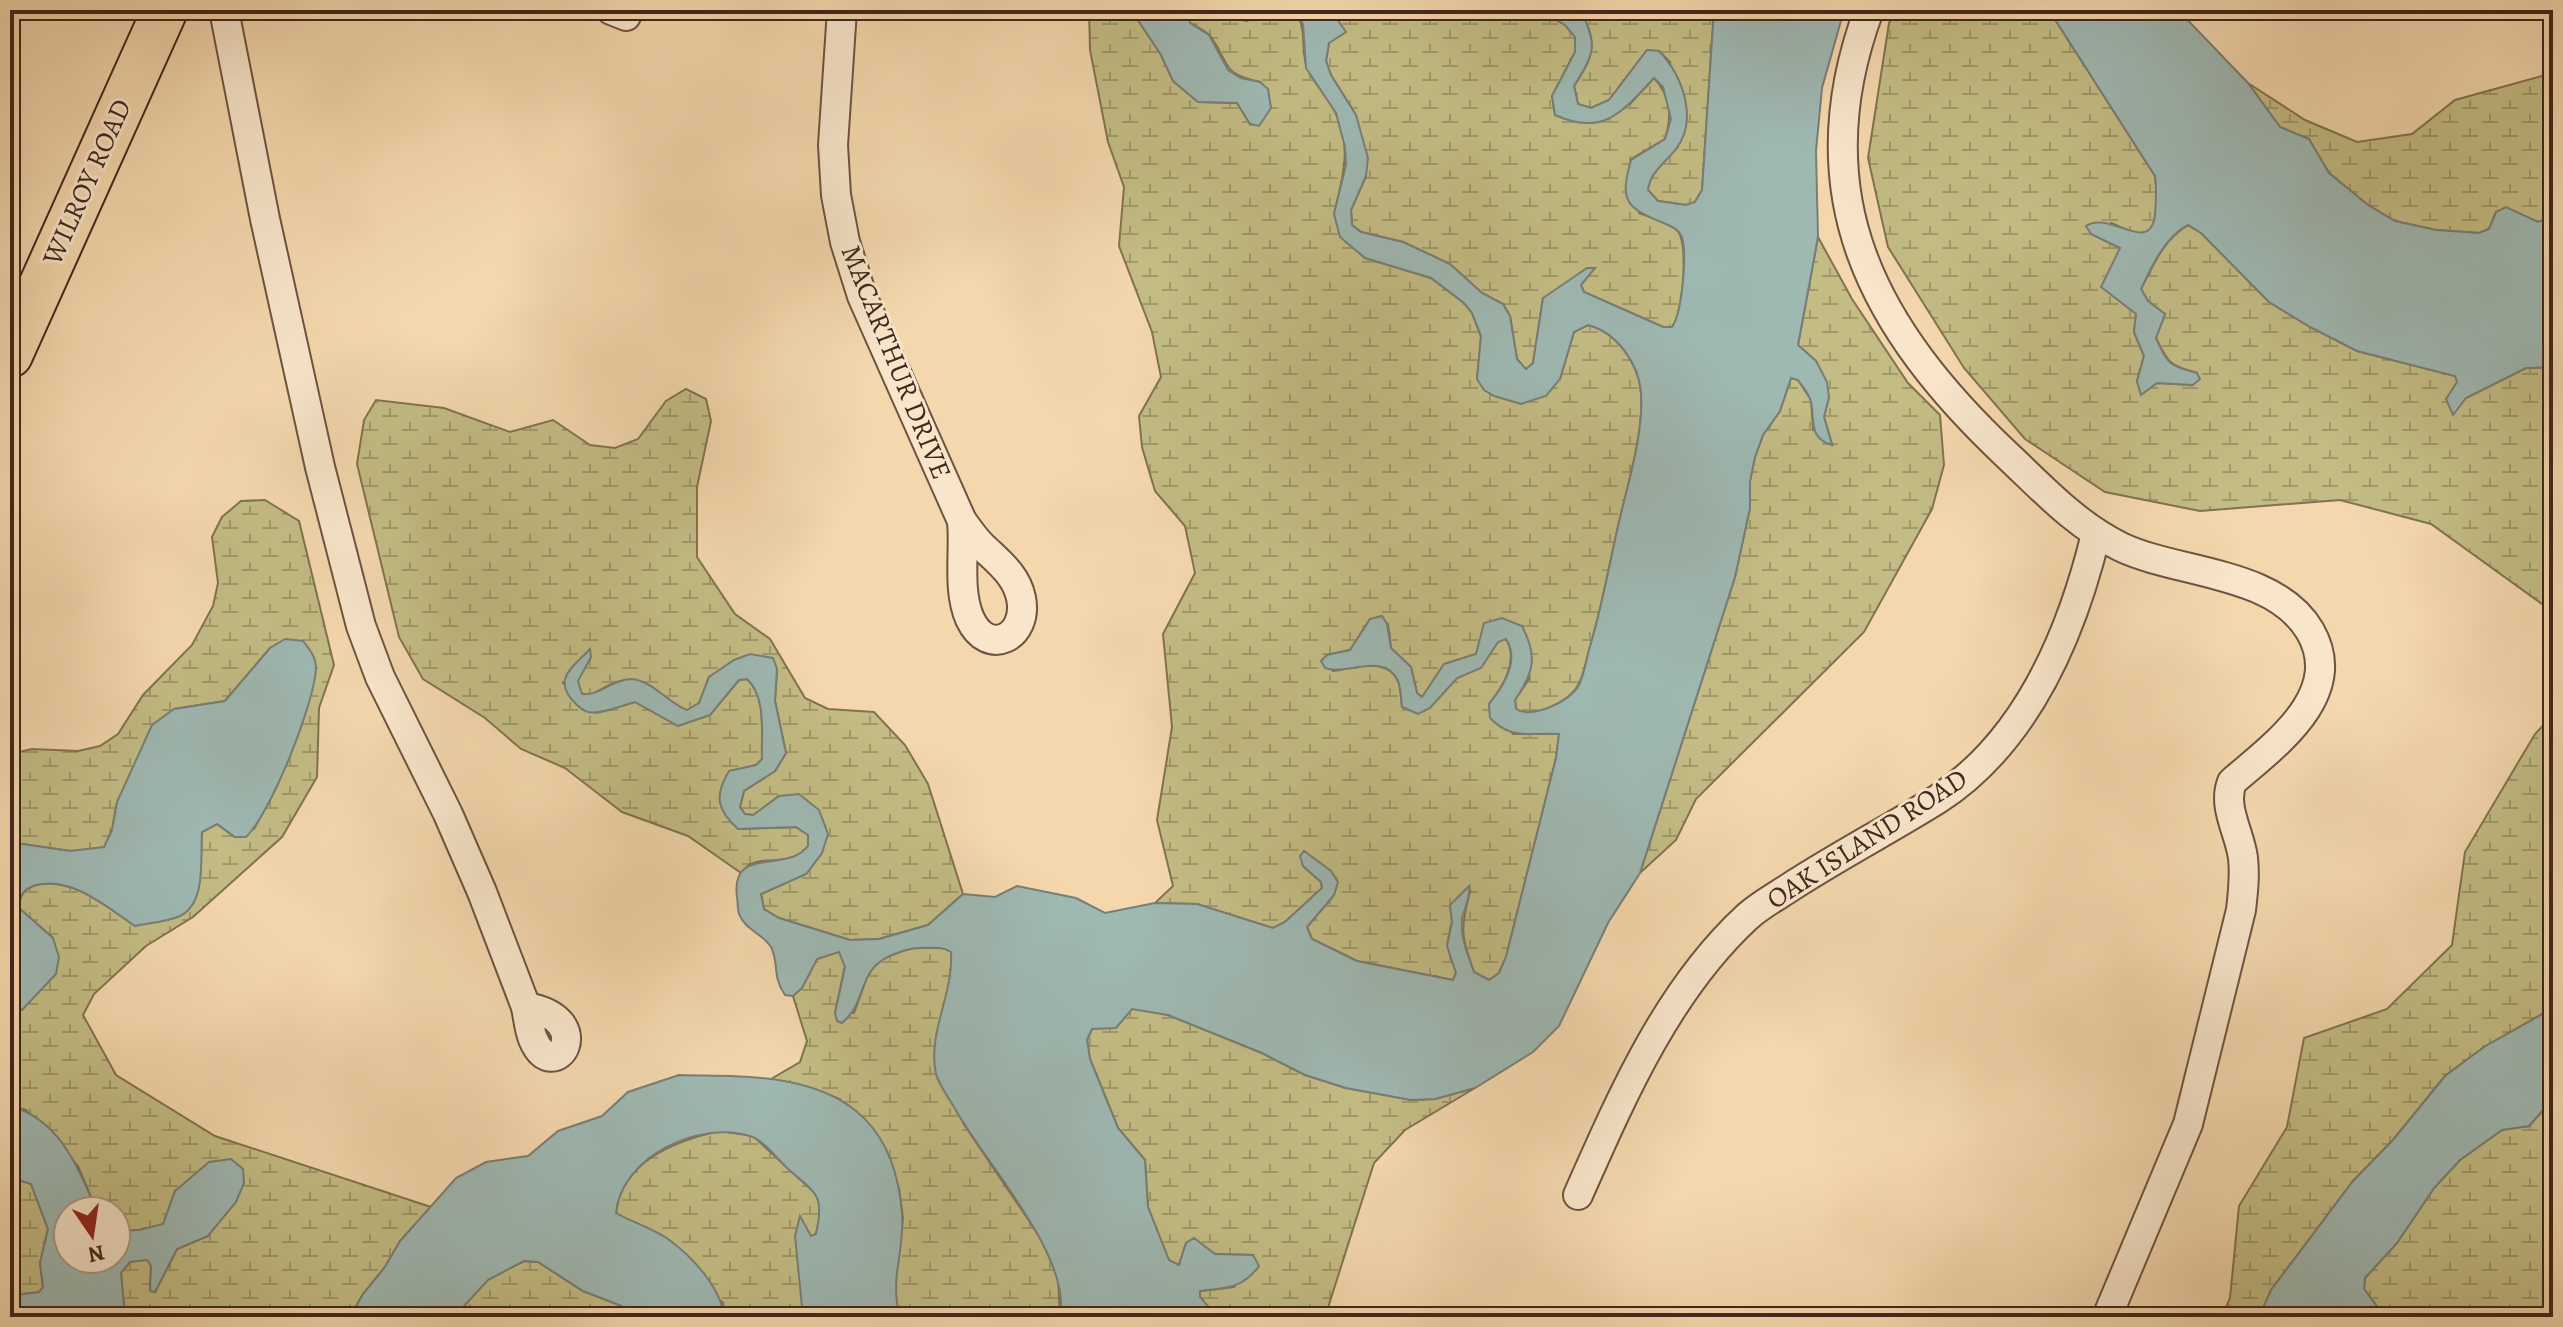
<svg xmlns="http://www.w3.org/2000/svg" width="2563" height="1327" font-family="Alegreya,serif">
	<style>
		.wetland { fill: url(#wetland-marsh); stroke: #827250; stroke-width: 2 }
		.water { fill: #9eb8b2; stroke: #797e76; stroke-width: 2 }
		.lines { fill: none; stroke-linecap: round; stroke-linejoin: round }
		.street-casing { stroke: #6e5340; stroke-width: 32 }
		.primary-casing { stroke: #41271c; stroke-width: 48 }
		.street { stroke: #f8e5ca; stroke-width: 28 }
		.primary { stroke: #f4d7ad; stroke-width: 44 }
		.labels { text-anchor: middle; dominant-baseline: central; stroke-width: 6; stroke-linejoin: round; paint-order: stroke }
		.street-label { font-size: 28px; fill: #41271c; stroke: #f8e5ca }
	</style>
	<defs>
		<pattern id="wetland-marsh" width="20" height="14" patternUnits="userSpaceOnUse" patternTransform="scale(2)"><rect width="20" height="14" fill="#c3bc84"/><path d="M1 5h8M5 5V1M11 12h8M15 12V8" fill="none" stroke="#a0996b"/></pattern>
	</defs>
	<rect width="100%" height="100%" fill="#f4d7ad"/>
	<filter id="stains"><feTurbulence type="fractalNoise" baseFrequency=".0025" numOctaves="4"/><feColorMatrix values="0 0 0 0 .2 0 0 0 0 .09 0 0 0 0 .02 0 0 0 .5 -.17"/></filter>
	<radialGradient id="worn" r=".72"><stop offset=".6" stop-color="#630" stop-opacity="0"/><stop offset="1" stop-color="#630" stop-opacity=".3"/></radialGradient>
	<g class="wetland">
		<path d="M1089,10H1136L1138,20L1161,55L1173,81L1198,102L1237,103L1250,124L1260,82C1220,73 1231,65 1211,37C1206,31 1197,27 1190,23L1188,12L1218,10L1246,21L1281,11L1298,16C1307,33 1300,54 1308,70C1315,85 1328,97 1335,112C1353,146 1342,180 1334,214L1365,258L1431,278L1464,303L1472,313L1481,337L1477,379H1560L1574,332L1588,325C1616,332 1639,363 1641,393C1644,436 1626,489 1617,531C1608,571 1601,611 1589,650C1586,661 1584,675 1578,685C1570,702 1532,719 1516,709L1515,700L1529,679L1522,626L1476,654L1444,664L1422,698L1417,693L1411,667L1391,648L1388,624L1370,619L1350,650L1327,655L1333,671C1352,668 1387,656 1398,681C1401,689 1401,699 1402,707H1430L1457,678L1481,667L1498,641L1506,639C1519,660 1503,687 1489,704L1513,734H1559L1556,758L1506,957L1499,973L1489,980L1474,972C1461,937 1460,928 1470,892L1450,905L1452,922L1447,945L1456,973L1453,980L1357,961L1312,939L1307,927L1334,895L1337,882L1303,866L1321,882L1322,888L1285,922L1273,928L1197,904L1155,903L1173,886L1157,820L1172,727L1163,634L1195,573L1185,526L1155,491L1142,447L1139,416L1161,377L1152,332L1119,246L1124,187L1108,142L1090,50Z"/>
		<path d="M1338,10H1538L1565,25L1576,37L1575,52L1552,96L1555,115L1630,104L1654,78C1671,96 1672,116 1665,139L1631,159L1639,213C1651,218 1672,222 1679,233C1688,247 1683,314 1672,327H1663L1584,292L1581,285L1543,298L1533,363L1526,370L1517,359L1510,316L1503,304L1482,293L1450,264L1403,242L1361,232L1352,225L1351,210L1366,176L1356,115L1331,75L1326,61L1329,43Z"/>
		<path d="M1580,10H1714L1702,190L1695,202L1686,205L1658,201L1648,190L1649,178L1678,147L1670,62L1659,51L1647,50L1609,100L1591,108L1578,104L1574,86C1594,56 1598,43 1580,10Z"/>
		<path d="M1897,10H2049L2155,176C2157,189 2161,232 2142,233C2132,234 2120,226 2111,223L2092,234L2120,248L2136,314L2134,332L2144,356L2137,381L2141,394L2157,383L2192,385L2197,373C2170,366 2168,363 2156,338L2165,314L2148,301L2141,289C2153,266 2164,238 2188,225L2201,233L2269,302L2310,327L2357,351L2455,376L2466,398L2526,368L2553,367V612L2431,524L2340,500L2200,511L2105,492L2025,439L1964,368L1888,247L1868,158L1889,23Z"/>
		<path d="M2553,73V216L2539,222L2496,212L2489,229L2479,233L2436,230L2395,221L2368,205L2329,173L2309,139L2280,127L2248,83L2305,120L2357,142L2412,134L2455,100Z"/>
		<path d="M1818,237L1852,299L1908,383L1940,415L1944,465L1932,509L1864,632L1696,799L1676,840L1640,873L1735,577L1750,508V481L1755,457L1763,435L1780,411L1791,378L1798,380L1811,400L1813,429L1832,444L1824,417L1829,397L1816,361L1798,345Z"/>
		<path d="M686,389L706,399L711,421L697,487V557L735,614L770,639L805,698L828,709L874,712L905,745L928,784L963,894L928,925L879,939L850,940L779,918L764,909L761,894L806,874L822,853L779,796L754,815L745,814L740,807L744,791L775,771L786,753L775,701L777,669L709,677L699,703L687,711L674,705L651,686L613,683L591,695L582,694L577,681L591,657L563,683L597,713L635,702L678,726L710,715L739,680L747,679C767,697 761,734 762,759L756,765L729,772C714,796 717,810 739,829L796,827L808,835V846C791,868 771,855 751,864C747,866 744,870 741,873L688,836L622,812L565,768L521,749L485,718L423,679L399,637L357,464L364,420L376,400L444,408L510,432L553,420L590,445L615,448L638,439L666,401Z"/>
		<path d="M265,500L299,521L334,665L319,708L317,777L282,837L193,917L146,946L94,994L83,1015L116,1075L215,1136L431,1207L400,1241L385,1267L363,1294L350,1317H125L121,1273L130,1262L147,1259L151,1266L150,1291L155,1292L177,1249L208,1236L175,1191L163,1225L139,1230L116,1231V1211H97L78,1166L26,1110L10,1106V1016L23,1009L53,938L19,908C20,895 23,889 36,885C72,876 107,907 135,926L200,882L202,832L217,824L235,837L254,829L276,788L300,729L316,669L270,648L225,701L174,709L117,802L112,830L104,848L70,851L16,843L10,846V754L32,749L78,751L100,746L118,734L143,695L192,645L213,606L218,583L212,537L222,517L241,501Z"/>
		<path d="M2553,715V1008L2484,1047L2445,1076L2393,1140L2353,1181L2271,1290L2259,1317H2222L2230,1298L2239,1206L2287,1127L2304,1038L2387,1009L2452,945L2465,852L2535,734Z"/>
		<path d="M911,948H945L951,952L963,1123L1040,1237L1058,1277L1060,1317H900L894,1296L903,1218L899,1188L840,1099L806,1087L771,1079L800,1062L807,1041L793,996L802,988L817,959L839,951L845,966L835,1013H854L869,972L881,959Z"/>
		<path d="M1132,1008L1168,1015L1262,1053L1305,1075L1346,1088L1412,1100L1435,1099L1475,1088L1405,1130L1374,1163L1325,1317H1208L1211,1311L1200,1297V1291L1234,1287L1253,1255L1215,1254L1186,1243L1179,1265L1169,1261L1148,1207L1145,1160L1118,1128L1090,1059L1087,1040L1092,1029Z"/>
		<path d="M2553,1099V1317H2385L2364,1289L2365,1278L2397,1243L2434,1188L2460,1160L2502,1130L2529,1126Z"/>
		<path d="M720,1131L753,1136L816,1194L821,1210L816,1234L812,1237L802,1297L803,1317H724L723,1303L616,1213C621,1162 676,1140 720,1131Z"/>
		<path d="M10,1177L31,1184L48,1229L40,1263L43,1287L39,1292L16,1295L10,1302Z"/>
		<path d="M524,1261L538,1262L583,1291L622,1306L634,1317H454L488,1279Z"/>
	</g>
	<g class="water">
		<path d="M1136,10H1190L1188,12L1190,23L1209,35L1228,70L1241,78L1260,82L1268,89L1271,108L1259,126L1250,124L1237,103L1198,102L1173,81L1161,55L1138,20Z"/>
		<path d="M1218,10H1338L1337,19L1346,32L1329,43L1326,61L1331,75L1356,115L1368,158L1366,176L1351,210L1352,225L1361,232L1403,242L1450,264L1482,293L1503,304L1510,316L1517,359L1526,369L1533,363L1543,298L1587,268H1595L1581,285L1584,292L1663,327H1672C1682,314 1688,250 1681,235C1678,229 1671,226 1666,224C1626,208 1619,202 1631,160L1665,139L1671,119L1663,87L1654,78C1622,112 1604,137 1555,115L1552,96L1575,52V37L1565,25L1538,10H1580C1599,45 1594,54 1574,86L1578,104L1591,108L1609,100L1647,50L1659,51C1682,75 1699,119 1676,149C1665,163 1650,172 1648,190L1658,201L1686,205L1695,202L1702,190L1714,10H1844L1822,88L1816,151L1818,237L1798,345L1816,361L1827,382L1829,397L1824,417L1832,445C1808,438 1815,420 1811,402C1810,395 1803,387 1798,380L1791,378L1780,411L1763,435L1755,457L1750,481V508L1735,577L1640,873L1608,923L1559,1026L1533,1052L1475,1088L1435,1099L1411,1100L1346,1088L1305,1075L1262,1053L1168,1015L1132,1009L1116,1028L1092,1029L1087,1040L1090,1059L1118,1128L1145,1160L1148,1207L1169,1260L1179,1265L1186,1243L1194,1238L1215,1254L1253,1255L1259,1266C1242,1289 1226,1288 1200,1291V1297L1212,1311L1209,1317H1199L1186,1309L1180,1312L1179,1317H1060C1072,1255 983,1161 954,1107C948,1097 939,1085 936,1074C927,1033 954,993 951,952C942,946 932,948 921,948C912,948 905,950 897,953C854,968 871,998 842,1023L837,1021L835,1013L845,967L839,952L817,959L802,988L793,996L785,995C772,977 779,962 771,947C764,935 745,929 740,916C737,911 738,902 737,897C730,845 787,874 808,846V835L796,827L738,829C717,810 714,796 729,771L756,765L762,759C761,735 767,697 747,679L739,680L710,715L678,726L635,702C623,705 611,711 598,712C589,714 583,711 576,704C551,680 572,668 590,649L591,657L578,681L582,694C600,696 612,679 631,679C652,680 668,703 687,710L699,703L709,677L734,660L750,654L773,658L777,669L775,701L786,753L775,771L744,791L740,807L745,814L753,815L779,796L799,794L819,810L828,834L822,853L806,874L761,894L764,909L779,918L850,940L879,939L928,925L963,894L995,897L1017,886L1076,898L1105,913L1155,903L1197,904L1273,928L1285,922L1322,888L1321,882L1303,866L1300,856L1304,851L1331,871L1338,882L1334,895L1307,927L1312,939L1357,961L1453,980L1456,973L1447,946L1452,922L1450,905L1469,886C1471,898 1464,908 1462,919C1460,938 1468,955 1474,972L1489,980L1499,973L1506,957L1556,758L1559,734C1530,732 1512,741 1490,718L1489,704C1503,687 1520,660 1506,639L1498,642L1481,668L1457,678L1430,708L1418,714L1402,707C1401,699 1401,688 1398,681C1385,651 1346,676 1325,668L1321,661L1327,655L1350,650L1370,619L1382,616L1387,624L1391,648L1411,667L1417,693L1422,697L1444,664L1476,654L1484,623L1502,618L1522,626C1538,657 1534,672 1515,700L1516,709C1532,719 1570,702 1579,685C1584,675 1586,661 1589,650C1601,611 1608,571 1617,531C1626,489 1644,436 1641,393C1639,363 1616,332 1588,325L1574,332L1560,379L1546,396L1521,404L1494,396L1484,390L1477,379L1481,336L1472,313L1464,303L1431,278L1365,258L1340,237L1334,214L1346,165L1345,147L1336,113L1306,68L1303,24L1298,16L1281,11L1246,21Z"/>
		<path d="M2049,10H2178L2248,83L2280,127L2309,139L2329,173L2368,205L2395,221L2436,230L2479,233L2489,229L2496,212L2506,207L2538,222L2553,216V367L2526,368L2466,398L2453,415L2446,399L2457,382L2455,376L2357,351L2310,327L2269,302L2201,233L2188,225C2164,238 2152,266 2141,289L2148,301L2165,314L2156,338C2167,364 2170,366 2197,373L2200,379L2193,385L2157,383L2141,395L2137,381L2144,356L2134,332L2136,314L2101,287L2120,248L2091,234L2086,226C2110,210 2150,256 2155,215C2156,201 2157,189 2155,176Z"/>
		<path d="M285,639L303,641C310,650 316,657 316,669C314,704 271,813 246,837H235L217,824L202,832C200,857 207,903 180,916C167,922 149,923 135,926C107,907 72,876 36,885C23,889 20,895 19,908L53,938L59,957L56,974L23,1009L10,1016V981L18,972L15,951L10,941V846L16,843L70,851L104,847L112,830L117,802L152,725L174,709L225,701L270,648Z"/>
		<path d="M2553,1008V1099L2529,1126L2502,1130L2460,1160L2434,1188L2397,1243L2365,1278L2364,1289L2385,1317H2353L2349,1311L2342,1310L2339,1317H2259L2271,1290L2353,1181L2393,1140L2445,1076L2484,1047Z"/>
		<path d="M679,1075C709,1076 741,1075 771,1079C853,1089 896,1131 902,1214C905,1251 889,1278 900,1317H803L795,1236L800,1216L811,1236L816,1234C825,1193 816,1194 787,1168C777,1158 763,1140 750,1136C699,1120 621,1157 616,1213C633,1223 656,1229 672,1242C694,1259 721,1288 724,1317H634L622,1306L583,1291L538,1262L524,1261L488,1280L454,1317H350L363,1294L385,1267L400,1241L456,1178L486,1162L528,1156L558,1131L602,1116L628,1092Z"/>
		<path d="M10,1106C60,1119 78,1168 97,1211H68V1259H116V1231L139,1230L163,1224L175,1191L209,1162L231,1159L243,1169L244,1183L236,1202L208,1236L177,1249L155,1292L150,1291L151,1266L147,1260L130,1262L121,1273L125,1317H26L10,1302L16,1295L39,1292L43,1287L40,1263L48,1229L31,1184L10,1177Z"/>
	</g>
	<g class="lines">
		<defs>
			<g id="street">
				<path d="M224,10L265,219L320,467L361,626L380,677L448,814L482,892L526,1007"/>
				<path d="M611,10L626,16L629,10"/>
				<path d="M842,10L833,145L836,195L845,242L862,296L962,521"/>
				<path d="M1869,10C1800,195 1873,329 2008,456C2044,490 2076,525 2121,547C2178,574 2275,571 2310,631C2347,695 2273,746 2232,782C2222,807 2240,833 2243,858C2245,876 2243,893 2241,910L2188,1124L2107,1317"/>
				<path d="M962,521C968,529 974,538 981,545C997,561 1016,574 1021,598C1029,637 988,658 970,619C957,590 965,551 962,521Z"/>
				<path d="M526,1007C599,1019 554,1089 533,1039C529,1029 528,1017 526,1007Z"/>
				<path d="M1578,1195C1622,1096 1667,991 1747,917C1760,905 1777,896 1792,886C1840,855 1890,829 1938,799C2027,741 2072,633 2096,534"/>
			</g>
			<path id="primary" d="M10,355L165,10"/>
		</defs>
		<use href="#street" class="street-casing"/>
		<use href="#primary" class="primary-casing"/>
		<use href="#street" class="street"/>
		<use href="#primary" class="primary"/>
	</g>
	<g class="labels">
		<g class="street-label">
			<text transform="translate(87 182) rotate(-66)">WILROY ROAD</text>
			<text transform="translate(896 362) rotate(68)">MACARTHUR DRIVE</text>
			<text transform="translate(1867 839) rotate(-33)">OAK ISLAND ROAD</text>
		</g>
	</g>
	<rect width="2563" height="1327" fill="none" stroke="#f4d7ad" stroke-width="40"/>
	<rect x="12" y="12" width="2539" height="1303" fill="none" stroke="#41271c" stroke-width="4"/>
	<rect x="20" y="20" width="2523" height="1287" fill="none" stroke="#41271c" stroke-width="2"/>
	<g transform="translate(92 1235) rotate(167)"><circle r="38" fill="#f8e5ca" stroke="#af9984" stroke-width="2"/>
	<path d="M0-6L14 30L0 20L-14 30Z" fill="#8f2418"/>
	<text y="-12" font-size="22" font-weight="bold" text-anchor="middle" fill="#41271c">N</text>
	</g>
	<rect width="100%" height="100%" filter="url(#stains)"/>
	<rect width="100%" height="100%" fill="url(#worn)"/>
</svg>
